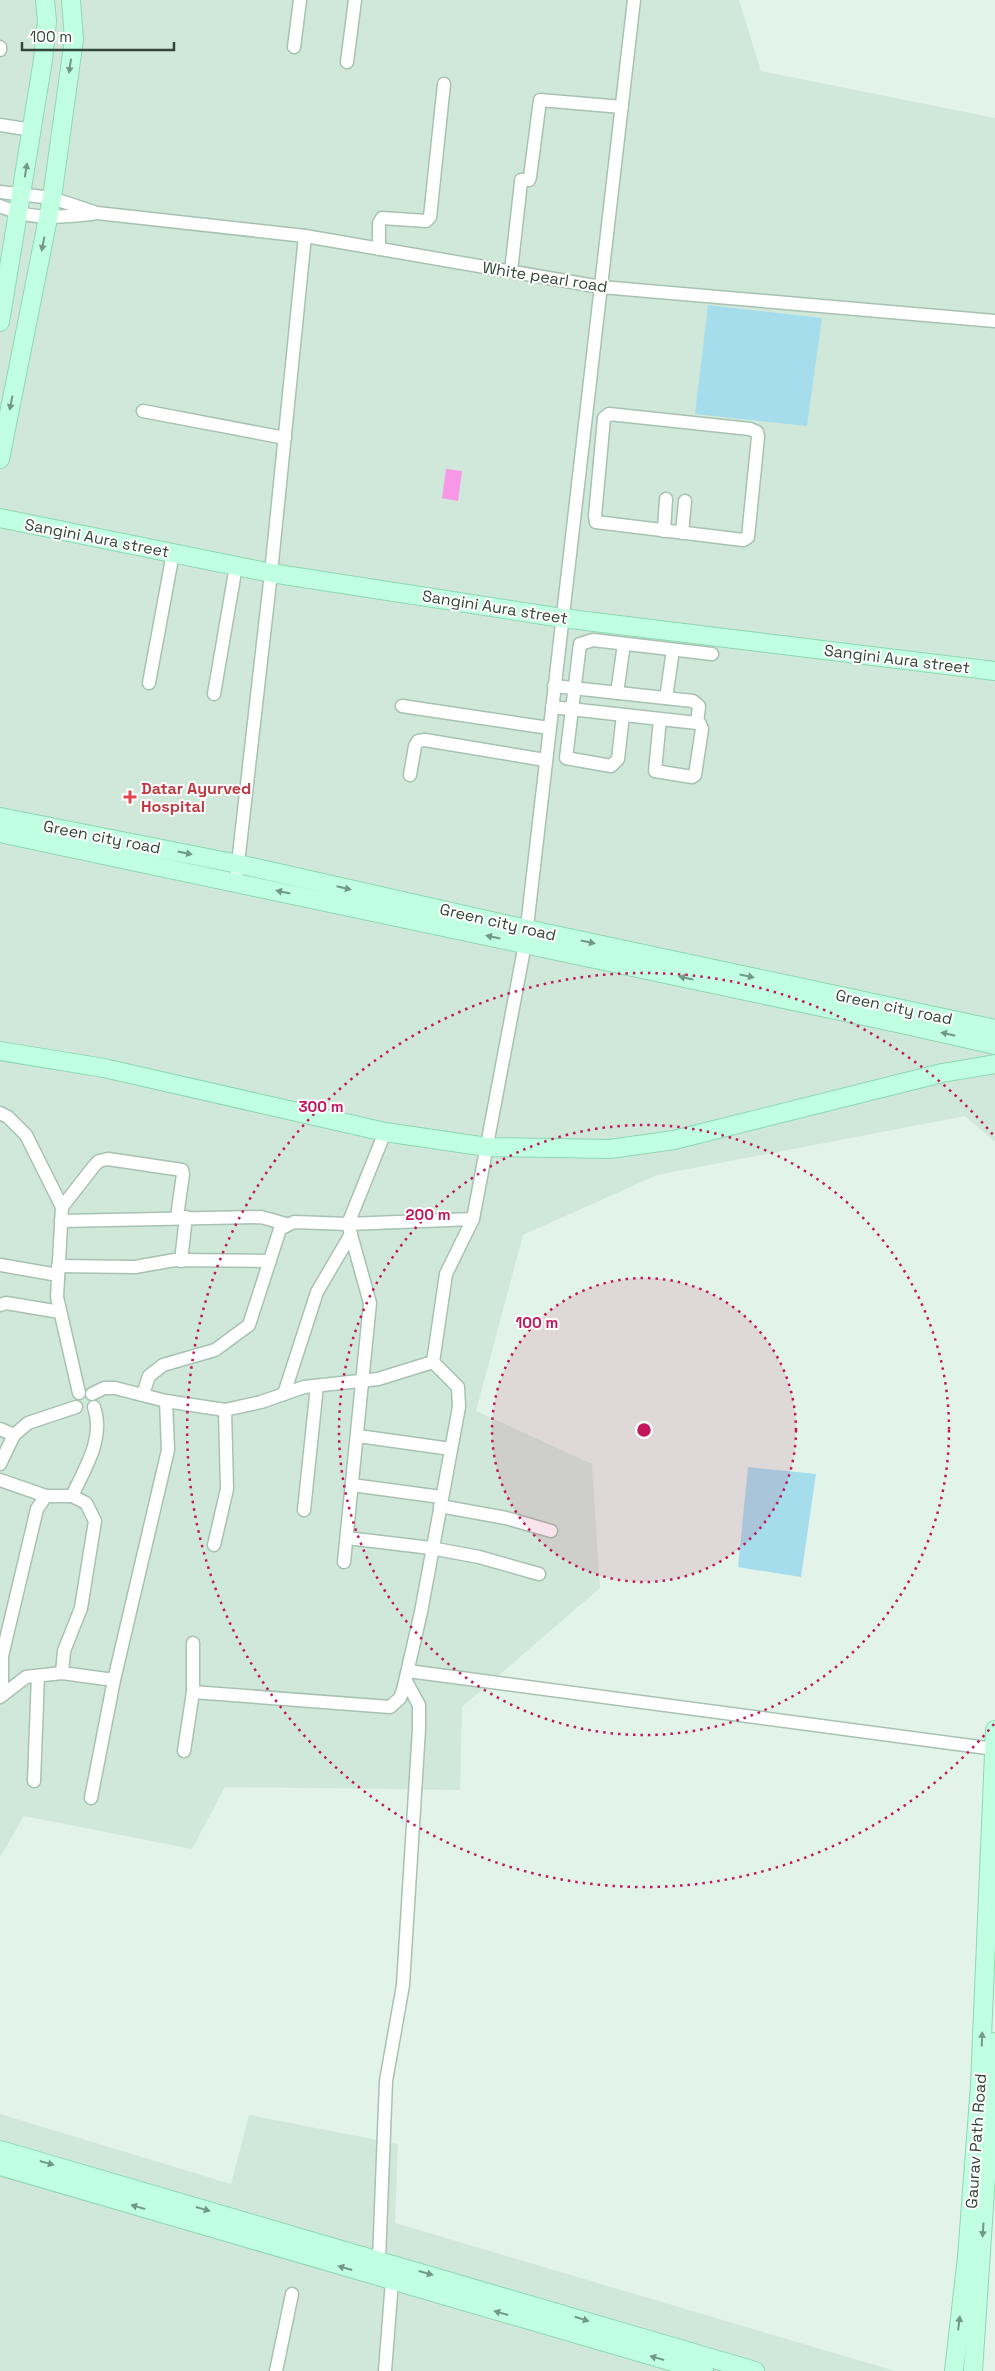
<svg xmlns="http://www.w3.org/2000/svg" width="995" height="2371" font-family="'Space Grotesk',sans-serif">
	<style>
		.residential { fill: #d0e8da }
		.green { fill: #a6ddec }
		.water { fill: #f797e7 }
		.lines { fill: none; stroke-linecap: round; stroke-linejoin: round }
		.street-casing { stroke: #a7c2b2; stroke-width: 15 }
		.secondary-casing { stroke: #8dd8b2; stroke-width: 20 }
		.street { stroke: #fff; stroke-width: 12 }
		.secondary { stroke: #c0ffe1; stroke-width: 18 }
		.oneway { fill: #729985 }
		.ring { fill: none; stroke: #c2185b; stroke-width: 2.5; stroke-dasharray: 2.5 5 }
		.health-dot { fill: #e0444e; stroke: #fff; stroke-width: 2 }
		.labels { text-anchor: middle; dominant-baseline: central; stroke-width: 4; stroke-linejoin: round; paint-order: stroke }
		.street-label { font-size: 16px; fill: #324539; stroke: #fff }
		.health-label { font-size: 16px; font-weight: bold; fill: #be3a42; stroke: #fff; text-anchor: start }
		.centre { fill: #c2185b; stroke: #fff; stroke-width: 2.5 }
		.ring-label { font-size: 15px; text-anchor: middle; font-weight: bold; fill: #c2185b; stroke: #fff; stroke-width: 4; stroke-linejoin: round; paint-order: stroke }
	</style>
	<rect width="100%" height="100%" fill="#e2f3ea"/>
	<g class="residential">
		<path d="M0,0H739L761,71L995,118V1142L965,1116L657,1175L523,1235L476,1411L592,1464L600,1588L462,1707L460,1790L225,1787L192,1849L24,1816L0,1857Z"/>
		<path d="M0,2114L231,2184L249,2115L398,2144L395,2223L895,2371H0Z"/>
	</g>
	<g class="green">
		<path d="M708,305L822,318L807,426L695,414Z"/>
		<path d="M748,1467L816,1474L801,1577L738,1567Z"/>
	</g>
	<path class="water" d="M446,469L462,471L458,501L442,498Z"/>
	<g class="lines">
		<defs>
			<g id="street">
				<path d="M294,47L300,0"/>
				<path d="M0,50V47"/>
				<path d="M347,62L355,0"/>
				<path d="M0,125L32,130"/>
				<path d="M0,192L52,198L97,213L305,236L601,287L995,321"/>
				<path d="M0,206C33,221 58,217 92,214"/>
				<path d="M379,249V223L382,218L426,221L430,217L444,84"/>
				<path d="M511,271L521,182V180H529L530,177L540,100L622,107"/>
				<path d="M143,411L285,438"/>
				<path d="M609,414L750,429L757,432L758,437L748,537L743,540L596,522L595,516L604,418Z"/>
				<path d="M664,531L666,499"/>
				<path d="M682,533L685,501"/>
				<path d="M149,683L173,553"/>
				<path d="M554,686L693,701L699,706L697,723"/>
				<path d="M617,693L624,644"/>
				<path d="M214,694L236,566"/>
				<path d="M666,698L673,650"/>
				<path d="M402,706L549,728"/>
				<path d="M552,707L697,723L700,724L702,729L695,775L692,777L655,771L660,719"/>
				<path d="M623,715L618,759L611,766L566,758L580,644L593,640L712,654"/>
				<path d="M410,775L415,746L418,741L425,740L545,760"/>
				<path d="M237,872L271,573L305,236"/>
				<path d="M0,1113L8,1117L26,1135L62,1207L57,1297L79,1393"/>
				<path d="M62,1207L94,1166L99,1161L108,1159L182,1170L183,1174L177,1217"/>
				<path d="M61,1221L261,1217L286,1224"/>
				<path d="M181,1261L186,1217"/>
				<path d="M0,1265L58,1275"/>
				<path d="M58,1266L135,1267L175,1260L270,1261"/>
				<path d="M0,1305L6,1303L60,1312"/>
				<path d="M92,1394L104,1388H115L166,1401L225,1410L261,1402L304,1387L378,1379L433,1362"/>
				<path d="M143,1394L149,1376L163,1365L215,1350L249,1325L280,1229L294,1222L348,1224L473,1219"/>
				<path d="M284,1394L317,1292L351,1234"/>
				<path d="M0,1429L14,1435L28,1423L76,1407"/>
				<path d="M358,1436L451,1449"/>
				<path d="M0,1464L14,1435"/>
				<path d="M0,1480L46,1496"/>
				<path d="M352,1485L441,1497"/>
				<path d="M72,1496C85,1468 105,1438 94,1407"/>
				<path d="M440,1506L506,1518L551,1531"/>
				<path d="M304,1510L317,1386"/>
				<path d="M347,1538L431,1548L479,1557L539,1574"/>
				<path d="M214,1545L227,1489L225,1410"/>
				<path d="M344,1562L370,1303L348,1224L385,1132"/>
				<path d="M408,1671L995,1749"/>
				<path d="M193,1692V1643"/>
				<path d="M0,1695H2V1656L37,1509L46,1496H72L86,1503L95,1521L81,1608L64,1651L62,1673"/>
				<path d="M0,1697L26,1677L62,1673L114,1680"/>
				<path d="M184,1751L193,1692L390,1707L400,1698L403,1690L421,1612L459,1407L458,1387L433,1362L446,1274L473,1219L525,944L634,0"/>
				<path d="M34,1781L38,1676"/>
				<path d="M91,1798L114,1680L168,1450L166,1401"/>
				<path d="M379,2259L386,2081L403,1985L419,1729V1705L406,1681"/>
				<path d="M276,2371L292,2294"/>
				<path d="M385,2371L392,2281L394,2274"/>
			</g>
			<g id="secondary">
				<path d="M0,322L43,60L47,21L45,0"/>
				<path d="M0,459L52,198L74,39L71,0"/>
				<path d="M0,518L271,573L562,618L995,671"/>
				<path d="M0,817L238,864L527,929L995,1029"/>
				<path d="M0,833L897,1023L995,1045"/>
				<path d="M0,1051L104,1068L385,1132L487,1147L610,1149L674,1140L942,1073L995,1064"/>
				<path d="M0,2150L755,2371"/>
				<path d="M0,2166L704,2371"/>
				<path d="M954,2371L967,2257L980,2085L995,1730"/>
				<path d="M973,2371L995,2042"/>
			</g>
		</defs>
		<use href="#street" class="street-casing"/>
		<use href="#secondary" class="secondary-casing"/>
		<use href="#street" class="street"/>
		<use href="#secondary" class="secondary"/>
	</g>
	<defs><path id="oneway-solid" d="M-6-.8H1V-3.2L6.5 0L1 3.2V.8H-6Z" transform="scale(1.25)"/></defs>
	<g class="oneway">
		<use href="#oneway-solid" transform="translate(70 66) rotate(98)"/>
		<use href="#oneway-solid" transform="translate(26 170) rotate(-81)"/>
		<use href="#oneway-solid" transform="translate(43 244) rotate(101)"/>
		<use href="#oneway-solid" transform="translate(11 403) rotate(101)"/>
		<use href="#oneway-solid" transform="translate(185 853) rotate(11)"/>
		<use href="#oneway-solid" transform="translate(344 888) rotate(13)"/>
		<use href="#oneway-solid" transform="translate(283 892) rotate(-168)"/>
		<use href="#oneway-solid" transform="translate(493 937) rotate(-168)"/>
		<use href="#oneway-solid" transform="translate(588 942) rotate(12)"/>
		<use href="#oneway-solid" transform="translate(747 976) rotate(12)"/>
		<use href="#oneway-solid" transform="translate(686 978) rotate(-168)"/>
		<use href="#oneway-solid" transform="translate(948 1034) rotate(-167)"/>
		<use href="#oneway-solid" transform="translate(982 2039) rotate(-88)"/>
		<use href="#oneway-solid" transform="translate(47 2163) rotate(16)"/>
		<use href="#oneway-solid" transform="translate(138 2207) rotate(-164)"/>
		<use href="#oneway-solid" transform="translate(203 2209) rotate(16)"/>
		<use href="#oneway-solid" transform="translate(983 2230) rotate(94)"/>
		<use href="#oneway-solid" transform="translate(345 2268) rotate(-164)"/>
		<use href="#oneway-solid" transform="translate(426 2273) rotate(16)"/>
		<use href="#oneway-solid" transform="translate(501 2313) rotate(-164)"/>
		<use href="#oneway-solid" transform="translate(582 2319) rotate(17)"/>
		<use href="#oneway-solid" transform="translate(959 2323) rotate(-83)"/>
		<use href="#oneway-solid" transform="translate(657 2358) rotate(-164)"/>
	</g>
	<circle cx="644" cy="1430" r="152" fill="#c2185b" fill-opacity=".12"/>
	<g class="ring">
		<circle cx="644" cy="1430" r="152"/>
		<circle cx="644" cy="1430" r="305"/>
		<path d="M994 1724A457 457 0 1 1 994 1136"/>
	</g>
	<path class="health-dot" d="M127.5 789.5h5v5h5v5h-5v5h-5v-5h-5v-5h5z"/>
	<g class="labels">
		<g class="street-label">
			<text transform="translate(545 277) rotate(9)">White pearl road</text>
			<text transform="translate(97 538) rotate(11)">Sangini Aura street</text>
			<text transform="translate(495 607) rotate(9)">Sangini Aura street</text>
			<text transform="translate(897 659) rotate(7)">Sangini Aura street</text>
			<text transform="translate(102 837) rotate(11)">Green city road</text>
			<text transform="translate(498 922) rotate(13)">Green city road</text>
			<text transform="translate(894 1007) rotate(12)">Green city road</text>
			<text transform="translate(976 2141) rotate(-86)">Gaurav Path Road</text>
		</g>
		<g class="health-label">
			<text x="141" y="788">Datar Ayurved<tspan x="141" dy="18">Hospital</tspan></text>
		</g>
	</g>
	<circle cx="644" cy="1430" r="8" class="centre"/>
	<g class="ring-label">
		<text x="321" y="1112">300 m</text>
		<text x="428" y="1220">200 m</text>
		<text x="537" y="1328">100 m</text>
	</g>
	<path d="M22 42v8h152v-8" fill="none" stroke="#324539" stroke-width="2.5"/>
	<text x="30" y="42" font-size="15" fill="#324539" stroke="#ffffff" stroke-width="4" paint-order="stroke">100 m</text>
</svg>
